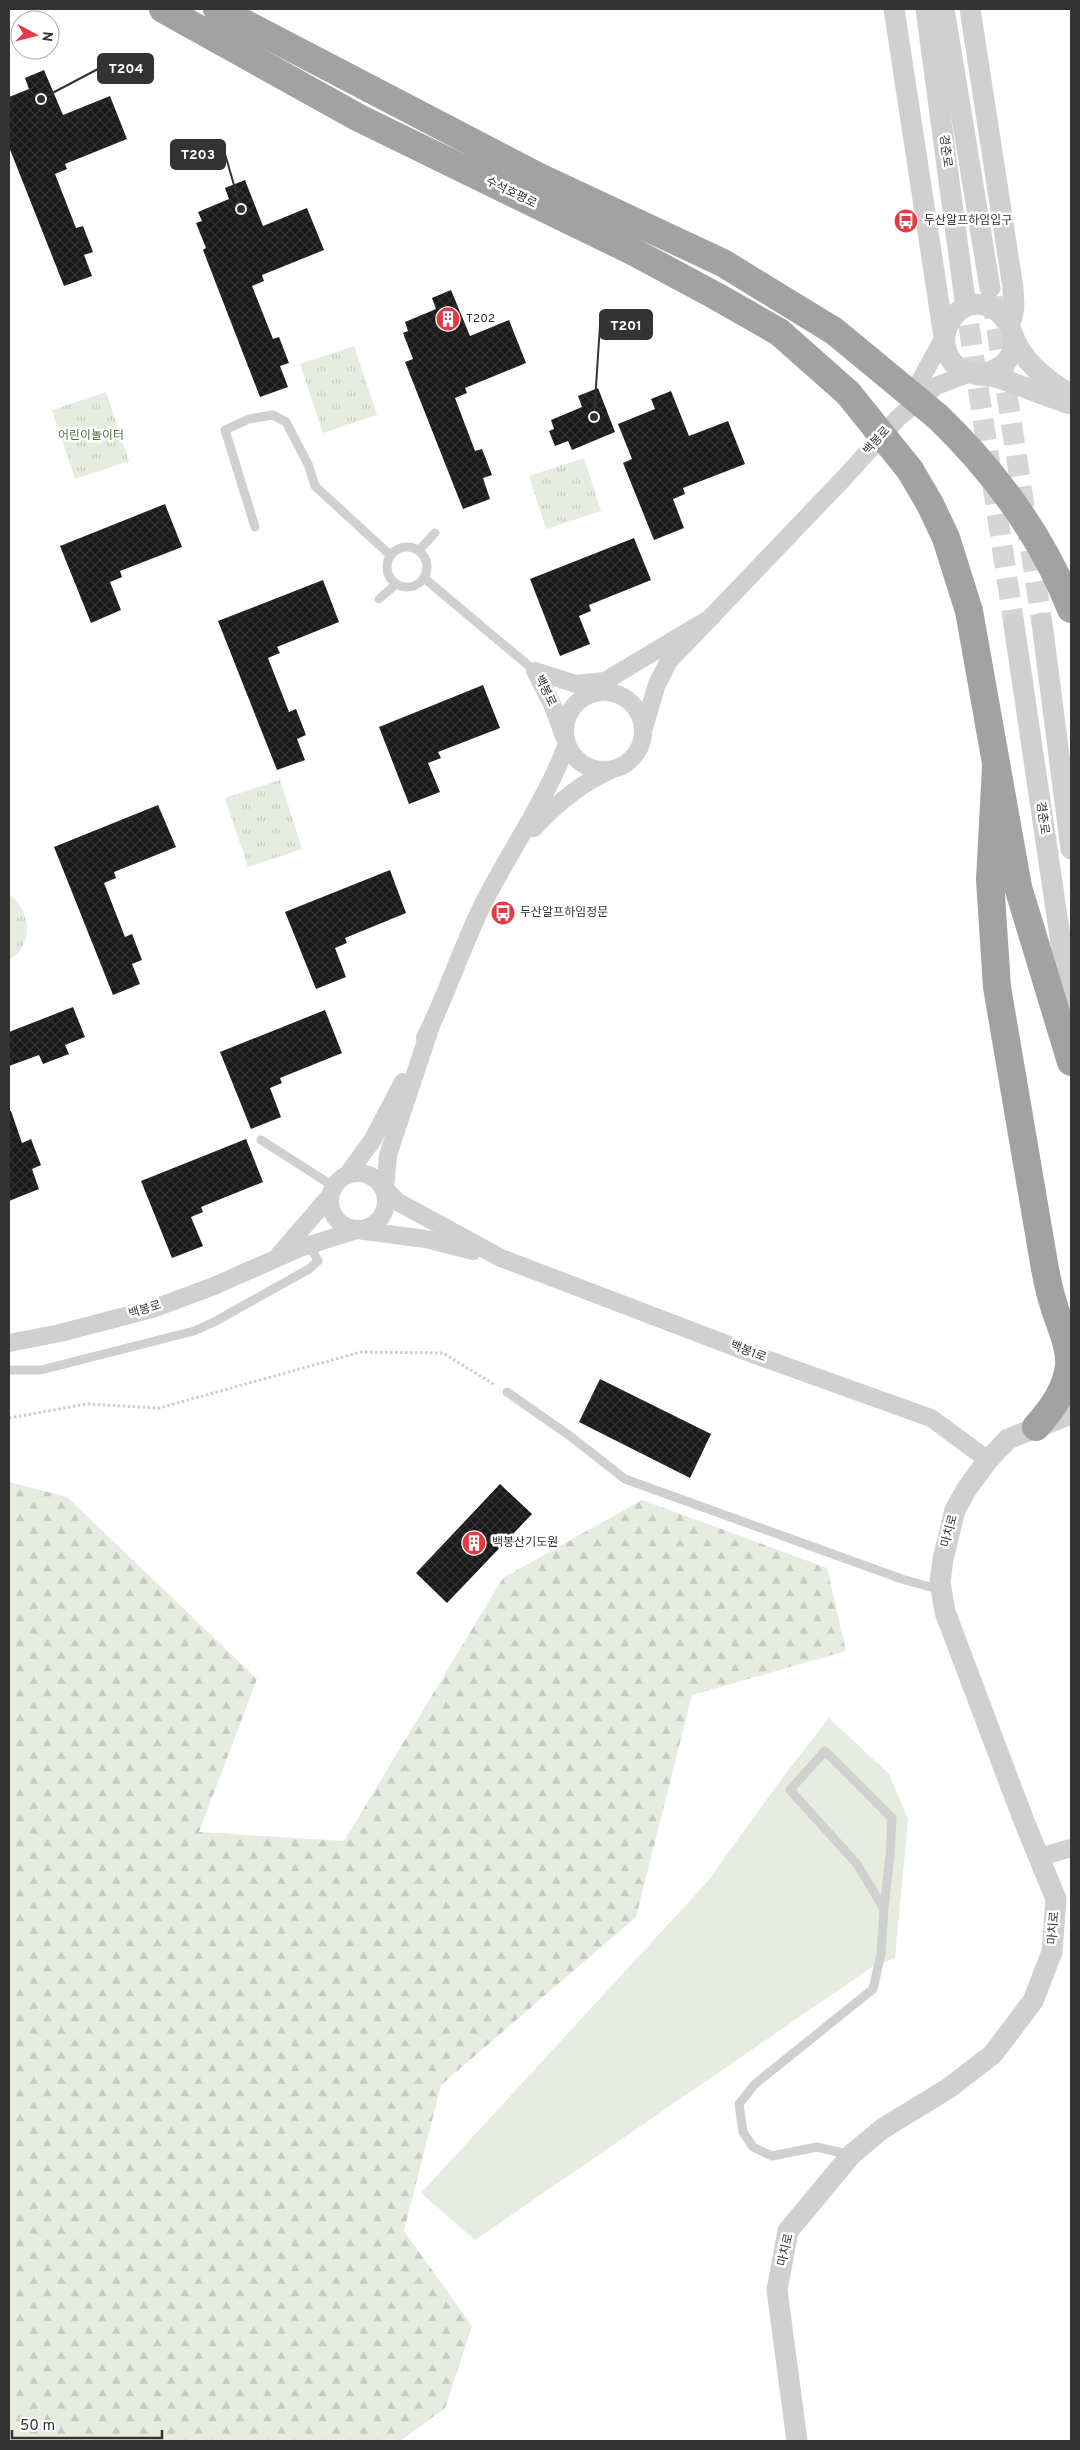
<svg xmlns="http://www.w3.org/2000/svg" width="1080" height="2450" font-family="Overpass,'Noto Sans KR',sans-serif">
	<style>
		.grass { fill: #e6ecdf }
		.forest { fill: url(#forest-firs) }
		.park { fill: url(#park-tufts) }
		.building { fill: url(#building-cross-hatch) }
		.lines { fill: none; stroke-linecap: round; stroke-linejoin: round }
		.tertiary-tunnel { stroke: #d6d6d6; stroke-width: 21; stroke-dasharray: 21 11; stroke-linecap: butt }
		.path { stroke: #cdcdcd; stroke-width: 3; stroke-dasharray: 2.5 2.5; stroke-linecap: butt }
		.service { stroke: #d0d0d0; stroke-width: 9 }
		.minor { stroke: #d0d0d0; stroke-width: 18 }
		.tertiary { stroke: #d0d0d0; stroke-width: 21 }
		.trunk { stroke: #a2a2a2; stroke-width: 28 }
		.trunk-bridge { stroke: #a2a2a2; stroke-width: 28 }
		.labels { text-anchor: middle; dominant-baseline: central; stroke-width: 5; stroke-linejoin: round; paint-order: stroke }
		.street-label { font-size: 12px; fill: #333; stroke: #fff }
		.poi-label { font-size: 12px; fill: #333; stroke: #fff; text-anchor: start }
		.park-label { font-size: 12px; fill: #56703f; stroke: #fff }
		.leader { fill: none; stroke: #333; stroke-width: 2 }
		.callout-dot { fill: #333; stroke: #fff; stroke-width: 2 }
		.callout { fill: #333; stroke: #333; stroke-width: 2 }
		.callout-label { font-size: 14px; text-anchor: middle; font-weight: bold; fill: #fff }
	</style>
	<defs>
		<pattern id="forest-firs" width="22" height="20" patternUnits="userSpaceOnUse" patternTransform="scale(1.25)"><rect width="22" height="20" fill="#e6ecdf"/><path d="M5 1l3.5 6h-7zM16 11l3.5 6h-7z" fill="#c6cbc0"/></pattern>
		<pattern id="park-tufts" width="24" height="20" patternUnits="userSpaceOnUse" patternTransform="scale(1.25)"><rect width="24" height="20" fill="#e6ecdf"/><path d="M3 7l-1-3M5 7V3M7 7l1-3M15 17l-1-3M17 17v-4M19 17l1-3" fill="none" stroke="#c6cbc0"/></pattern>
		<pattern id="building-cross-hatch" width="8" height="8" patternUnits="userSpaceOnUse" patternTransform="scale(1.25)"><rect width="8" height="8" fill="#1a1a1a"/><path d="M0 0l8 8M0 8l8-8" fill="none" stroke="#333"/></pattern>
	</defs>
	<rect width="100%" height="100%" fill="#fff"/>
	<path class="grass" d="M829,1718L889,1774L908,1819L895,1958L872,1967L475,2240L421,2193L708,1881L780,1781Z"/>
	<path class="forest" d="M9,1482L67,1497L257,1679L199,1832L344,1841L503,1578L642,1500L827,1568L846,1651L692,1695L636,1917L441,2085L404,2231L472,2326L445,2408L400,2441H9Z"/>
	<g class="park">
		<path d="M354,346L377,415L323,433L300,364Z"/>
		<path d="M106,392L129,461L75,479L52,410Z"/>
		<path d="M584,458L601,511L546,529L529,476Z"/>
		<path d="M280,780L302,849L248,867L225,798Z"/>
		<path d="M9,894C31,911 35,944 9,960Z"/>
	</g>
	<g class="building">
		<path d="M44,70L63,115L110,96L127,139L65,164L67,169L55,174L76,228L83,226L93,252L84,255L92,276L64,286L9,147V97L29,89L25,78Z"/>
		<path d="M245,180L263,226L307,208L324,250L262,275L264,281L252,286L273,339L279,337L289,363L280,366L288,387L260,397L203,250L206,248L196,223L202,221L198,212L229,199L225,188Z"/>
		<path d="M451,290L470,336L509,320L526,363L465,388L467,393L455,398L475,451L482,449L492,475L483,478L490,499L463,509L405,362L413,359L403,333L408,331L405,322L436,309L432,298Z"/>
		<path d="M598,388L615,432L572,450L568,441L555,446L549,431L554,429L551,420L582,407L578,396Z"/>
		<path d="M671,391L689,436L728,421L745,464L683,488L685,494L673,499L684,528L654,540L623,463L632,459L618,424L655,409L651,399Z"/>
		<path d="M165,504L182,547L120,571L122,577L110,582L121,610L91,623L60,546Z"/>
		<path d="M634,538L651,580L589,605L591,611L579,616L590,644L560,656L530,579Z"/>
		<path d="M323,580L339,622L277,647L280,653L268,658L289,712L296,709L306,735L297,739L305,760L277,770L218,621Z"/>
		<path d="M483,685L500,728L438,752L441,758L428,763L440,792L409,804L379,727Z"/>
		<path d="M158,805L176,847L114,872L116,878L104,883L125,937L132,934L142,960L132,964L140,984L113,995L54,847Z"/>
		<path d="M390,870L406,913L345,938L347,943L335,948L346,977L316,989L285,912Z"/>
		<path d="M73,1007L85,1037L65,1045L69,1054L43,1064L39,1055L9,1066V1032Z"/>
		<path d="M325,1010L342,1053L280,1078L282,1083L270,1088L281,1117L251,1129L220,1052Z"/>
		<path d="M9,1111H11L22,1143L31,1139L41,1165L32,1169L39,1189L9,1201Z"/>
		<path d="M246,1139L263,1182L201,1207L203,1212L191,1217L203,1246L172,1258L141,1181Z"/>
		<path d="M600,1379L711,1434L690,1478L579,1422Z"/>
		<path d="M500,1484L532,1514L447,1603L416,1573Z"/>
	</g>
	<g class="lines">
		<g class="tertiary-tunnel">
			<path d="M964,293L1014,625"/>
			<path d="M992,297L1042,623"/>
		</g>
		<path class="path" d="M9,1418L87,1404L159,1408L361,1352L443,1353L495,1385"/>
		<g class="service">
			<path d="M255,527L225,430L249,419L273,415L286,422L308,464L315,486L390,555"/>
			<circle cx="407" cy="567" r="20"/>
			<path d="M419,550L435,533"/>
			<path d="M424,578L535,671"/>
			<path d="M379,599L396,584"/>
			<path d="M261,1140L333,1186"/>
			<path d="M9,1370H41L194,1331L214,1322L309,1269L318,1261L310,1246"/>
			<path d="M507,1392L570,1436L625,1479L902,1579L941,1590"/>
			<path d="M851,2155L817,2147L772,2156L753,2147L743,2132L739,2104L755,2084L873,1989L881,1954L884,1909L857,1864L790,1790L825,1751L892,1818L890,1855L884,1909"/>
		</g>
		<g class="minor">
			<path d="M909,401L944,337"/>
			<circle cx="604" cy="731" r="39"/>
			<path d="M644,728L657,684L669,661L845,477L898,418L936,386L970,373"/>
			<path d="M534,828C556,804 581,783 611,770"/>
			<path d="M430,1029L388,1155L385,1189L398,1202L501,1258L758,1356L931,1418L988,1460"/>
			<path d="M425,1038C447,994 462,946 484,902C511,849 546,800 567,744L552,704L535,671L576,684L605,681L712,617"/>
			<circle cx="358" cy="1201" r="28"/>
			<path d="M347,1175L372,1141L403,1082"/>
			<path d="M279,1255L330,1196"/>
			<path d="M9,1343L60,1333L152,1309L214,1286L300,1248L357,1230L426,1239L473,1251"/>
			<path d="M1040,1857L1071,1848"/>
		</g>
		<g class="tertiary">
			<path d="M894,9L944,337"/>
			<path d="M926,9L964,293"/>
			<path d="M944,9L990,288"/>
			<path d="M970,9L1013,288L1014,308L1010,324"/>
			<path d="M1013,335C1022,362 1048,381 1071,395"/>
			<path d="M982,374C1054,356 985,269 951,320C946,328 943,339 946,349C948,359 956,367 965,371C975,376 988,375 999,378C1023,386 1047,397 1071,404"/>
			<path d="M1042,623L1071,849"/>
			<path d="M1014,625L1071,1011"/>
			<path d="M797,2441L777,2290L788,2231L851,2155L882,2129L949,2088L993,2054L1033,2001L1052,1952L1056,1899L1024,1821L945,1612L940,1582L943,1559L955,1510L966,1490L988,1460L1008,1439L1071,1414"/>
		</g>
		<g class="trunk">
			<path d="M163,9L359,118L632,251L716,296L779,332L848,393"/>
			<path d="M217,9L537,176L723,263L834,331L868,359"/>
			<path d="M938,417C994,471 1042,536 1071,609"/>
			<path d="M910,470L930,504L946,538L969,611L1018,887L1071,1062"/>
			<path d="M996,766L990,880L997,987L1045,1269C1047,1279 1049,1289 1052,1299C1057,1320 1071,1345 1069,1366C1066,1390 1052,1409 1036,1427"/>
		</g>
		<g class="trunk-bridge">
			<path d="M868,359L938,417"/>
			<path d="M848,393L910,470"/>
		</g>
	</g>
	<defs>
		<symbol id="bus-disc" viewBox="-11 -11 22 22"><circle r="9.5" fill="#e63946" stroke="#fff"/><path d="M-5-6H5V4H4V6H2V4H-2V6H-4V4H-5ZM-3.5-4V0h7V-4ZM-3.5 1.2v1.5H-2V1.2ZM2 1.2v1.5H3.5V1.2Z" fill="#fff"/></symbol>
		<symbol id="building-disc" viewBox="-11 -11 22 22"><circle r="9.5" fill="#e63946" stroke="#fff"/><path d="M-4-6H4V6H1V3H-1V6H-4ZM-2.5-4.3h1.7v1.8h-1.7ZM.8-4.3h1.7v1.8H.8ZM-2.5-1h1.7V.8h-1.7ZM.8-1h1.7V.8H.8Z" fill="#fff"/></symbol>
	</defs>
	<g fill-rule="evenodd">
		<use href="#bus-disc" x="892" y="207" width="28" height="28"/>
		<use href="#building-disc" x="434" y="305" width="28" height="28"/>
		<use href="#bus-disc" x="489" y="899" width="28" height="28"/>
		<use href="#building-disc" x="460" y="1529" width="28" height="28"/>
	</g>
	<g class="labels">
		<g class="street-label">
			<text transform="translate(945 151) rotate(83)">경춘로</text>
			<text transform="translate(511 193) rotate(26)">수석호평로</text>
			<text transform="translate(877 441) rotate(-48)">백봉로</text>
			<text transform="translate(545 691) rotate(64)">백봉로</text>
			<text transform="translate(1042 818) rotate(82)">경춘로</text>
			<text transform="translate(145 1310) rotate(-17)">백봉로</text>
			<text transform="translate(748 1352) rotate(21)">백봉1로</text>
			<text transform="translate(950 1531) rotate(-75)">마치로</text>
			<text transform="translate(1054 1928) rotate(-86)">마치로</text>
			<text transform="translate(786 2250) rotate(-77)">마치로</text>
		</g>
		<g class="poi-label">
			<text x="924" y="221">두산알프하임입구</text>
			<text x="466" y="319">T202</text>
			<text x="520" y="913">두산알프하임정문</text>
			<text x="492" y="1543">백봉산기도원</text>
		</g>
		<g class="park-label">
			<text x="91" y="436">어린이놀이터</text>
		</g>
	</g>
	<path class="leader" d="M41 99L98 69M241 209L225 154M594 417L600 325"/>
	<g class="callout-dot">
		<circle cx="41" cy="99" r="5"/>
		<circle cx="241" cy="209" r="5"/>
		<circle cx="594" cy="417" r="5"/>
	</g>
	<g class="callout">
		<rect x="98" y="54" width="55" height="29" rx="5"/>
		<rect x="171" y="140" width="54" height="29" rx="5"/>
		<rect x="600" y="310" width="52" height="29" rx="5"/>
	</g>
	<g class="callout-label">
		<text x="126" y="73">T204</text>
		<text x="198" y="159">T203</text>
		<text x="626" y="330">T201</text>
	</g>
	<rect width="1080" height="2450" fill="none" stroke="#333333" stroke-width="20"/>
	<g transform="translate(35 35) rotate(97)"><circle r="24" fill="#ffffff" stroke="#adadad"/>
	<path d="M0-4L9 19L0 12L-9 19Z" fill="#e63946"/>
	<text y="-8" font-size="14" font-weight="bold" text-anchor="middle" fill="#333333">N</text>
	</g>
	<path d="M12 2430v8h150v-8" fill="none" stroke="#333333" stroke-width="2.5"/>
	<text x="20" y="2430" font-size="15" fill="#333333" stroke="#ffffff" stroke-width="4" paint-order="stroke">50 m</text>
</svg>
